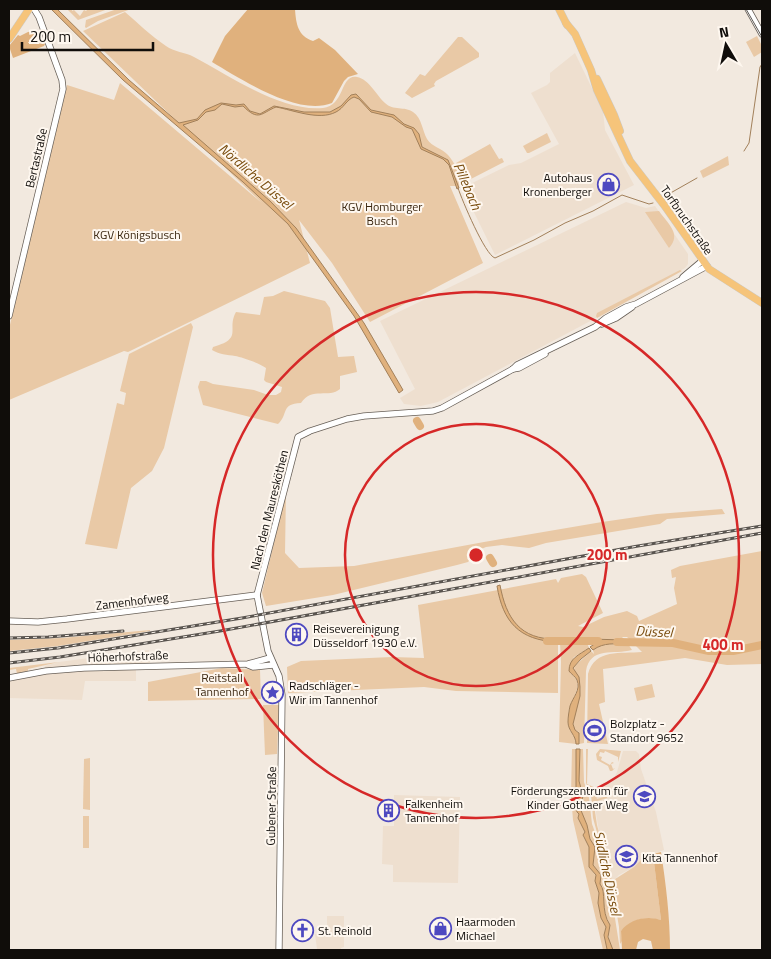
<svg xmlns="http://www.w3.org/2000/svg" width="771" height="959" font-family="'Titillium Web',sans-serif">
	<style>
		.built { fill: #eedfcf }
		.green { fill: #e9c9a6 }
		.forest { fill: #e0b17d }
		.water { fill: #e0b17d; stroke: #a2805a }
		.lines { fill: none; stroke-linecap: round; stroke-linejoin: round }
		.stream { stroke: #a2805a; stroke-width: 1 }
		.river { stroke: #e0b17d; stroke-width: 8 }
		.minor-casing { stroke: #675f57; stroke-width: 7 }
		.major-casing { stroke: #cacac9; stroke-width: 8 }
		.minor { stroke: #fff; stroke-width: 5.5 }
		.major { stroke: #f6c47a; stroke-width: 7 }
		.tram { stroke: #59544f; stroke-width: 1 }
		.rail-casing { stroke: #59544f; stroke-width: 3 }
		.rail { stroke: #fef7ef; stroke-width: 1; stroke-dasharray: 4; stroke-linecap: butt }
		.ring { fill: none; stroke: #d62828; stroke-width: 2.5 }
		.labels { text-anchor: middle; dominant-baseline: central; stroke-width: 4; stroke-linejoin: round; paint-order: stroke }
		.street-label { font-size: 12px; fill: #100d0a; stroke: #fef7ef }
		.poi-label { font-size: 12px; fill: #100d0a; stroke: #fef7ef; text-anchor: start }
		.park-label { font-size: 12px; fill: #3c2811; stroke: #fef7ef }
		.water-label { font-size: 14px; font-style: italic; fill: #794c0d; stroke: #fef7ef }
		.centre { fill: #d62828; stroke: #fef7ef; stroke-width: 2.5 }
		.ring-label { font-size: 15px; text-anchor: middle; font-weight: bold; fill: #d62828; stroke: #fef7ef; stroke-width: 4; stroke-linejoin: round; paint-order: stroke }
	</style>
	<rect width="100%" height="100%" fill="#f2e9df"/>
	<g class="built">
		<path d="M575,53L603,111L605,130L634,185L495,255L462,188L509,165L521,163L559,144L531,93L547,85L550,82V73Z"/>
		<path d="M626,202L646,208L655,206L688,254V264L685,268L596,318L438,402L421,406L404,404L400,398L415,389L380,321Z"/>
		<path d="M149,650L150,665L46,670L45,666L59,662Z"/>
		<path d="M136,667V681H85L82,700L9,698V679L35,674Z"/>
		<path d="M623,751H636L639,754L641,769L656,812L664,850L645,857L634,867L619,875L612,882L599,832L594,800L597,799L595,790L612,782L617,772Z"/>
		<path d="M394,795L460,797L458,883L393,882V865L382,864L383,826H394Z"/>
		<path d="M327,916H344V947L341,948V950L317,949L315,934H327Z"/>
	</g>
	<g class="green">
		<path d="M67,9H72V11L74,10L80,16L84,10L86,11L88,9H108L78,20Z"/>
		<path d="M117,9H131L98,21L86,28L85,27L86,20Z"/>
		<path d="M125,12C138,23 151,36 166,46C174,52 185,52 194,57C230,76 281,112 323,108C345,106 340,74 357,77C369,79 377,96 385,103C393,111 405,106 413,112C422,118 422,130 427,139C432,147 442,148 448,155C454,162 459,172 464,180V182L458,186H450L483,263L370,322L332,263L299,220L310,263L128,352L124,351L9,400V329L67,85L114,100L120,83L262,203L83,31Z"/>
		<path d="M757,36L762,46V52L754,57L746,42Z"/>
		<path d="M458,37H462L479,53V57L436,81L434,84L435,86L412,98L405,93L420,74L425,76Z"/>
		<path d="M547,133L551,142L529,153H527L523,146Z"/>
		<path d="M490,144L499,159L502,158L504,162L469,180L464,176L456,163Z"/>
		<path d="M728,156L729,165L703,178L700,171Z"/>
		<path d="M659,211C668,224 682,234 669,248L645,212Z"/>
		<path d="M680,270L682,271L597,318L596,316L597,313Z"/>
		<path d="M284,291L325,301L330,308L338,357L354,356L357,372L340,376V389C329,399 312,386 301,403C280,404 289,414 278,424L203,405L198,387L200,381H206L213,384L254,390L268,395H276L281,392L282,387L266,382L264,380L266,368C261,364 242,357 235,356C228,355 218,354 212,350L213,347C244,338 226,330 236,312L260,315L264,297L273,296Z"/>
		<path d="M191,323L193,327L164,448L152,471L131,488L117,549L85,544L117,403L124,405L126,393L120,391L129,354Z"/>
		<path d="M286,492L285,553L299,568L354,566L484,542L602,522L657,514L722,509L725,514L667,519L660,524L546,543L529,548L502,545L486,547L479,550L468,562L457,565L333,595L266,606L262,593Z"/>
		<path d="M762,551V644L721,651L672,643L630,640L627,637H622L625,640L558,637V693L456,691L424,687L288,693L287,667L301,661L392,657L424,658L418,605L556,579L558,583L561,578L582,574L586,577L603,613L578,626L583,627L604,617L627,611L637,616L639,621L677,604L674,588L676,577L672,578L671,570L680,566Z"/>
		<path d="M150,630V631L58,646L9,651V640L62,638Z"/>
		<path d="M560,642L587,643L589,648L574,657L570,664L571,674C586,684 571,698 569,710C568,716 567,724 570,730C572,735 576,737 576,744L559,742L561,662Z"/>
		<path d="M607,644H628L632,650C614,655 590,646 586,671L584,743L579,744V732L575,730C570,719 578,705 580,694C582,680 575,678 574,667L591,651L594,654L593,650L599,646Z"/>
		<path d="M634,644L670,645L718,652L734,651L762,645V664L727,665L685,658L603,669L605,702L599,704L608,744L587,743L588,674C595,648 621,654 642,652Z"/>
		<path d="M59,662L28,669V672L17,674L16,669L9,670V668Z"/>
		<path d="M222,668L260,670L261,699L148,701V682Z"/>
		<path d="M652,684L655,697L637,701L634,688Z"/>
		<path d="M263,705H279L277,754L265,755Z"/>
		<path d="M572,749H576V788L578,798L577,812L579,814L578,818L585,831L583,836L589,847V867L596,876L595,881L599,893L598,903L601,918L606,927L604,935L608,950H603L573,820L571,795Z"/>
		<path d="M580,749H583L584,782L589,798L592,824L601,849L611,893L620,950H613C608,942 608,935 610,925C603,914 601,899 603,887L600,884L601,875L593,865L595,847L590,839L587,825L580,811V806L583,799L579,781Z"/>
		<path d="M586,749H588L587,784L598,789L595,790L597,799L607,796V798L594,802V805L597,825L612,881L634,867L643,858L653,854L661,920C644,916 634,919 621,931L622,941L620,944L619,927L613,891L593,818L591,794L586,783Z"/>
		<path d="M600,749L621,751L618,762V757L605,751L604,753L600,752L599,756L602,757L601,760L610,765L612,762L614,763L611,764L613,769L615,768L612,771H610L608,766L597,760L596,754Z"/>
		<path d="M90,758V810L83,809L84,759Z"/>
		<rect x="83" y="816" width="6" height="32"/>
	</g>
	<g class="forest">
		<path d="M248,9H295C296,24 298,36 313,41L319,38L335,50L358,74L348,77L344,81L332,103C298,117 241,79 212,62L225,36Z"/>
		<path d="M33,31L38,42L44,40L45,44L44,46L13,58L9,46L18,35L20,36L28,32Z"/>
		<path d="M661,852C666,885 670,917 670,950H653L651,941L643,939L638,942L636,950H622L621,931C629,919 648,915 661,920L653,854Z"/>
	</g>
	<g class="water">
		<path d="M51,9H57L129,80L179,123L197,119L205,110L221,103L236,105L244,104L250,111L260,114L274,106L304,112H330L341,106L351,95L356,94L371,110L394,115L404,124L414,128L419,134L422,147L448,160L459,188L457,189L449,165L443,159L421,149L412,129L406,127L392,117L371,112L359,99L354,97C346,100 344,108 336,112C319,121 293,110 276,107C261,113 259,122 243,106L235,107L222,104L215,110L206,112L198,120L183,125L270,201L296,228L364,323L403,390L399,393L354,316L288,224L243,182L123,80Z"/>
		<path d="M500,585C506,618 520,640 557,639V642C519,640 503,622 497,586Z"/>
		<path d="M589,639L625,640L628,644C615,644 604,642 593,650L590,647L596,643H589Z"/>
		<path d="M589,648L591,651L581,659L573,668L579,677L580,687V696L573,724L575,730L579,733V744H576C576,735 568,731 568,722C568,717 569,711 570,706C573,697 581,690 577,680C576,677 571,674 569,671C569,658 579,655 589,648Z"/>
		<path d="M576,749H580L579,781L583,796L580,808L587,825L590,839L595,847L593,865L601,875L600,884C607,891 600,911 610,925L608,937L613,950H608L607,949L604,935L606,927L601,918L598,903L599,893L595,881L596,875L589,867V847L583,835L585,832L578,818L579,814L577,812L576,807L578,798L576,788Z"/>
	</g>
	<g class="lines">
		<g class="stream">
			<path d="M744,151L749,143L760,67L762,64"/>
			<path d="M458,188C462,200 485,255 495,258L534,240L565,223L593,211L622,195L649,204L653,203"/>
			<path d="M667,195L697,178"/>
		</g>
		<g class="river">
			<path d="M417,421L420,426"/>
			<path d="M490,558L493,563"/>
			<path d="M547,641H598"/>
			<path d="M617,642L673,643L709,651H733L762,645"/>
		</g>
		<defs>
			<g id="minor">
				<path d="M748,9L762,34"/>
				<path d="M683,277L702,261"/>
				<path d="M9,316L63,89L62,80L39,17L34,9"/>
				<path d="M602,324L616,318L632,307"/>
				<path d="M513,369L519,368L545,354"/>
				<path d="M9,621L38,622L67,619L257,595"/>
				<path d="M248,665L253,667L273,665"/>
				<path d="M9,678L46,671L84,668L248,664L270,658"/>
				<path d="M279,950L282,695L279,676L268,651L257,595L298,437L310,431L347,419L364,416L433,411L442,408L513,369L517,365L595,327L606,318L626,307L636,304L707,266"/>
			</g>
			<g id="major">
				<path d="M559,9L567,25"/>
				<path d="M566,23L575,34L591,70L597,90L630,161L664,205L709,269L762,303"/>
				<path d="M9,39L29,9"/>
				<path d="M597,79L614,115L620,131"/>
			</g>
		</defs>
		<use href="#minor" class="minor-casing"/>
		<use href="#major" class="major-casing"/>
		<use href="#minor" class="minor"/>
		<use href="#major" class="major"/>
		<path class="tram" d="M746,9L762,37"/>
		<defs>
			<g id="rail">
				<path d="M9,638L48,637L123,631"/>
				<path d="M9,653L58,648L242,618L638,546L762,526"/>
				<path d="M9,663L60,657L220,631L762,533"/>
			</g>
		</defs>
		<use href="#rail" class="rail-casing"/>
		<use href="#rail" class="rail"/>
	</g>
	<g class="ring">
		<circle cx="476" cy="555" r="131"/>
		<circle cx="476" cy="555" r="263"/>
	</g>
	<defs>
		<symbol id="shop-ring" viewBox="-11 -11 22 22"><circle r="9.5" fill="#fef7ef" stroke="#4e49c0" stroke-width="1.5"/><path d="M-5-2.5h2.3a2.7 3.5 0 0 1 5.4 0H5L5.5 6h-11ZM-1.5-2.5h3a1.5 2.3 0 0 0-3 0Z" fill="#4e49c0"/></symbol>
		<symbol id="building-ring" viewBox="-11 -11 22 22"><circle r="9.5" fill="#fef7ef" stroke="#4e49c0" stroke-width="1.5"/><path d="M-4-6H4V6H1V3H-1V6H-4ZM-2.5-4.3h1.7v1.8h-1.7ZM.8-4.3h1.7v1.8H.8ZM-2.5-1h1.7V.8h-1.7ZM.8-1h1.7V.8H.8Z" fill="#4e49c0"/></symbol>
		<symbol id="sight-ring" viewBox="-11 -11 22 22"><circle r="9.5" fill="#fef7ef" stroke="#4e49c0" stroke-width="1.5"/><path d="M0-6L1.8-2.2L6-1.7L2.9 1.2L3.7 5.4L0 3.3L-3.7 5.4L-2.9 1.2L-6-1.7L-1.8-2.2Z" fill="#4e49c0"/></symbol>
		<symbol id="stadium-ring" viewBox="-11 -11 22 22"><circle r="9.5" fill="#fef7ef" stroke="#4e49c0" stroke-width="1.5"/><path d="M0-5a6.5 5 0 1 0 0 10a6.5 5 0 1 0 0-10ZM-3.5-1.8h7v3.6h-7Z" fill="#4e49c0"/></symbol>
		<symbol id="school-ring" viewBox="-11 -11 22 22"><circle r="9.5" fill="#fef7ef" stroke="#4e49c0" stroke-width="1.5"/><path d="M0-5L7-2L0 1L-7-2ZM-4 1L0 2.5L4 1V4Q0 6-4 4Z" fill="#4e49c0"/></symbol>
		<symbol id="church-ring" viewBox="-11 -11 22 22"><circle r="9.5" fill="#fef7ef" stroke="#4e49c0" stroke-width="1.5"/><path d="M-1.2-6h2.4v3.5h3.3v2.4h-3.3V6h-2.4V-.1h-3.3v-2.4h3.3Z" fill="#4e49c0"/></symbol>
	</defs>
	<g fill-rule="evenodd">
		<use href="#shop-ring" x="596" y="172" width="25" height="25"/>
		<use href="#building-ring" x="284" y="622" width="25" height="25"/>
		<use href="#sight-ring" x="260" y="680" width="25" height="25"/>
		<use href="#stadium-ring" x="582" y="718" width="25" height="25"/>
		<use href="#school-ring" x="632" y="784" width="25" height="25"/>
		<use href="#building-ring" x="376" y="798" width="25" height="25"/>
		<use href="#school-ring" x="614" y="844" width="25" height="25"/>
		<use href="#shop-ring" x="428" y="916" width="25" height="25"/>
		<use href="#church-ring" x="290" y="918" width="25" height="25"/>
	</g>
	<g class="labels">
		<g class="street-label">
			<text transform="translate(36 158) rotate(-77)">Bertastraße</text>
			<text transform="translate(687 220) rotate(55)">Torfbruchstraße</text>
			<text transform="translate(269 510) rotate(-76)">Nach den Mauresköthen</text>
			<text transform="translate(132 601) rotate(-7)">Zamenhofweg</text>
			<text transform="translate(128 656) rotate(-2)">Höherhofstraße</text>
			<text transform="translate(271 806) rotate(-89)">Gubener Straße</text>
		</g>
		<g class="poi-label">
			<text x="592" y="177" text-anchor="end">Autohaus<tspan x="592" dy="14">Kronenberger</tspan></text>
			<text x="313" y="628">Reisevereinigung<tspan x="313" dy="14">Düsseldorf 1930 e.V.</tspan></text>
			<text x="289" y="685">Radschläger -<tspan x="289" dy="14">Wir im Tannenhof</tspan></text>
			<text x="610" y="723">Bolzplatz -<tspan x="610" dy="14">Standort 9652</tspan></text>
			<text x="628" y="790" text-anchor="end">Förderungszentrum für<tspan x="628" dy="14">Kinder Gothaer Weg</tspan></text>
			<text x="405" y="803">Falkenheim<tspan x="405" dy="14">Tannenhof</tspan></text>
			<text x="642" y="857">Kita Tannenhof</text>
			<text x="456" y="921">Haarmoden<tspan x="456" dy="14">Michael</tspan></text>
			<text x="318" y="930">St. Reinold</text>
		</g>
		<g class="park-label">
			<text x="382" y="206">KGV Homburger<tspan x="382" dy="14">Busch</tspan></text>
			<text x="137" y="234">KGV Königsbusch</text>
			<text x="222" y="677">Reitstall<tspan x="222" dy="14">Tannenhof</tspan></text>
		</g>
		<g class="water-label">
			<text transform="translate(256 176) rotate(41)">Nördliche Düssel</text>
			<text transform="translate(468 186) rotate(67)">Pillebach</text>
			<text transform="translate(654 631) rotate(3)">Düssel</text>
			<text transform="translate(608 873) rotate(78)">Südliche Düssel</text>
		</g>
	</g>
	<circle cx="476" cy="555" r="8" class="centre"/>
	<g class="ring-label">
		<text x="607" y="560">200 m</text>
		<text x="723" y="650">400 m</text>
	</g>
	<rect width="771" height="959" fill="none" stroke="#100d0a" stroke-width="20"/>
	<g transform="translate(726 45) rotate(351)" stroke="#fef7ef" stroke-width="4" paint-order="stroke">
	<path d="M0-4L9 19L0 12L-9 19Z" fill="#100d0a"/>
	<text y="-8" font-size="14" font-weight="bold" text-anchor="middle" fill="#100d0a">N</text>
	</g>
	<path d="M22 42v8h131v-8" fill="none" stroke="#100d0a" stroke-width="2.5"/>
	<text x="30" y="42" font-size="15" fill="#100d0a" stroke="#fef7ef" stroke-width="4" paint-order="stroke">200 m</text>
</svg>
